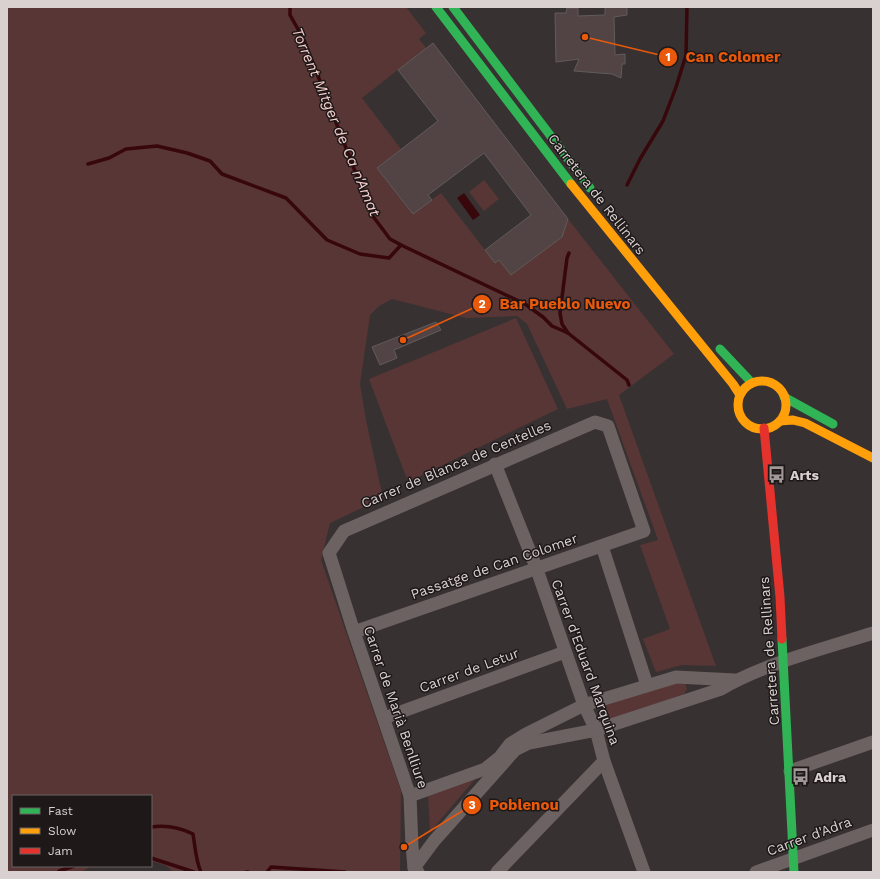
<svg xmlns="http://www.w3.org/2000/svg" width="880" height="879" font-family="'Work Sans',sans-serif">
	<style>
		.green { fill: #573635 }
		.water { fill: #37070c }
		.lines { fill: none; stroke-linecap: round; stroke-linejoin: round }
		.stream { stroke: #37070c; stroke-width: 3.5 }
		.building { fill: #524444; stroke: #615b5b }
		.street { stroke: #6b6261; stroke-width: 13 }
		.fast { stroke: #30b455; stroke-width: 9 }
		.slow { stroke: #ff9f0a; stroke-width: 9 }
		.jam { stroke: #e5322d; stroke-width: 9 }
		.labels { text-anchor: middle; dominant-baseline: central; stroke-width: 3; stroke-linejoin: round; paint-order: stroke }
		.street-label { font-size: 14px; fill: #d9d1d0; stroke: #1e1818 }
		.poi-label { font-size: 14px; font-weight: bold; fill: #d9d1d0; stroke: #1e1818; text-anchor: start }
		.water-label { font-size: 15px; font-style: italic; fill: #f6cfcd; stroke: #1e1818 }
		.leader { fill: none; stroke: #e8590c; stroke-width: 1.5 }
		.callout-dot { fill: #e8590c; stroke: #1e1818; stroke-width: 1.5 }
		.mark-label { font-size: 12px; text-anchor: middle; font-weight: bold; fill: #fff }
		.callout-label { font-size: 15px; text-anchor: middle; font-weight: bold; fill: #e8590c; stroke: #1e1818; stroke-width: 3; stroke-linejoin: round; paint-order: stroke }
	</style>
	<rect width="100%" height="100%" fill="#383131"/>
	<g class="green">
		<path d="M7,7H406L426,33L419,39L426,48L362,98L401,149L377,168L413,214L441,193L495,263L499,260L511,275L562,237L568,219L674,354L619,395L716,666L682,665L656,672L643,639L670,629L640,545L658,540L607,399L567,409L527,324L517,316L466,318L392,299L379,306L370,315L360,384L366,420L383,498L330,523L321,560L401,791L400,872H173L165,865L151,861V796H13V866H92L81,872H7Z"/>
		<path d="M484,180L499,199L484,211L469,192Z"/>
		<path d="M516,318L558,409L408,482L369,379Z"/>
		<path d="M674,680L685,683L687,689L684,694L610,721L604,704Z"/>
		<path d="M476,778L430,832L428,794Z"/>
	</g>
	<path class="water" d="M464,193L480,215L473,220L457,198Z"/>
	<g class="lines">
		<g class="stream">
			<path d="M290,7V15L304,40L372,215L390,239L401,245L525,304L543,317L552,326L568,333L627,380L629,385"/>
			<path d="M88,164L109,158L126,149L157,146L187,153L210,161L222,174L286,198L327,240L360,254L389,258L401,245"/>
			<path d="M627,185L640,159L663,121L676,87L686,55L687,7"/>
			<path d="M568,333L562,324L560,313L567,258L569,253"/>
			<path d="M151,827C165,825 181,828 193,834C195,846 196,862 201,872"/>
			<path d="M151,858L194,872"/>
			<path d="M59,871L74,866"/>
			<path d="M246,872H248"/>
			<path d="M267,872L271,867L345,872"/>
		</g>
	</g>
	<g class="building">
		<path d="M605,7H627V15L614,17L615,55L625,54V64H622L621,78L612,74L574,71L579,59L556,62L555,13H566L567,8H578V16L605,15Z"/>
		<path d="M433,43L568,219L562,237L511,275L499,260L495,263L485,250L531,215L484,153L428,195L432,200L413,214L377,168L438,121L398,70Z"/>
		<path d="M436,322L441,330L394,350L397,358L380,365L372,347Z"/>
	</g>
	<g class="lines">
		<g class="street">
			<path d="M495,464L536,567L584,705L596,730L604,761L644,872"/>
			<path d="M602,546L647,685"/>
			<path d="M354,632L644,531L608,426L595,422L344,531L329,553L354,632L410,796L412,846L414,868L418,872"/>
			<path d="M384,718L565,652"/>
			<path d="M790,771L873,742"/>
			<path d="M410,796L485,769L500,757L510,744L526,734L584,705L676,677L735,680"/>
			<path d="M414,868L434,841L515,750L529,743L596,730L721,689C766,663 823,649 873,633"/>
			<path d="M497,872L604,761"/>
			<path d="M756,872L873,830"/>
		</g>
		<g class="fast">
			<path d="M436,7L571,184"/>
			<path d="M453,7L590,188"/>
			<path d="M720,349L752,383"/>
			<path d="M784,397L833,424"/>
			<path d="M782,639L794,872"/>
		</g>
		<g class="slow">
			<path d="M571,184L733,384L740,395"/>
			<circle cx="762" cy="405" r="24"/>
			<path d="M780,421L793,420L805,423L873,458"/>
		</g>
		<path class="jam" d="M764,428L780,597L782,639"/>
	</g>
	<defs>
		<symbol id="bus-bare" viewBox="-9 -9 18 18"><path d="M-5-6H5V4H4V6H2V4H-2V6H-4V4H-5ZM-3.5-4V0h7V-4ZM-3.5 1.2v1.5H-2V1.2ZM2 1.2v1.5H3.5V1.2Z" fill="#a19998" stroke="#1e1818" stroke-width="2.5" paint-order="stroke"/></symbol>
	</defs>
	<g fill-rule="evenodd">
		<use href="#bus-bare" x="764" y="462" width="25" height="25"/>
		<use href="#bus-bare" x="788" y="764" width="25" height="25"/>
	</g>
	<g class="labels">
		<g class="street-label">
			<text transform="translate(597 194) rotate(52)">Carretera de Rellinars</text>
			<text transform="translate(456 464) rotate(-23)">Carrer de Blanca de Centelles</text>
			<text transform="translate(494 566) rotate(-19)">Passatge de Can Colomer</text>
			<text transform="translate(769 651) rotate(-94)">Carretera de Rellinars</text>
			<text transform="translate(586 662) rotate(70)">Carrer d'Eduard Marquina</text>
			<text transform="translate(469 670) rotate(-20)">Carrer de Letur</text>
			<text transform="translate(396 707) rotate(71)">Carrer de Marià Benlliure</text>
			<text transform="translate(809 836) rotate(-20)">Carrer d'Adra</text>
		</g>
		<g class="poi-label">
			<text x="790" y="475">Arts</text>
			<text x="814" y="777">Adra</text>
		</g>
		<g class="water-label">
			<text transform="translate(336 122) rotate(67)">Torrent Mitger de Ca n'Amat</text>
		</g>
	</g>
	<path class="leader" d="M585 37L668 57M403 340L482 304M404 847L472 805"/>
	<g class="callout-dot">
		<circle cx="585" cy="37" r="4"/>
		<circle cx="403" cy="340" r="4"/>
		<circle cx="404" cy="847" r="4"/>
		<circle cx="668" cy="57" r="10"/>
		<circle cx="482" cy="304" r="10"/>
		<circle cx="472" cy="805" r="10"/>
	</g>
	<g class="mark-label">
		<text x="668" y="61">1</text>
		<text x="482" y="308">2</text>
		<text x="472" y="809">3</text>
	</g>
	<g class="callout-label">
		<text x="733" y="62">Can Colomer</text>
		<text x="565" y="309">Bar Pueblo Nuevo</text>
		<text x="524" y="810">Poblenou</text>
	</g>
	<rect width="880" height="879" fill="none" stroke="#d9d1d0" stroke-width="16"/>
	<rect x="12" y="795" width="140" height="72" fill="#1e1818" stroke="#696262"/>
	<rect x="20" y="808" width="20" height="6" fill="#30b455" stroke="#696262"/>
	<text x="48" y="815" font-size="12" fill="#d9d1d0">Fast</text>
	<rect x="20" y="828" width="20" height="6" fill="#ff9f0a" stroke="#696262"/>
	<text x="48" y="835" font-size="12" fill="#d9d1d0">Slow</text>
	<rect x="20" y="848" width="20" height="6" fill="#e5322d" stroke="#696262"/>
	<text x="48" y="855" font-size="12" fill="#d9d1d0">Jam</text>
</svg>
